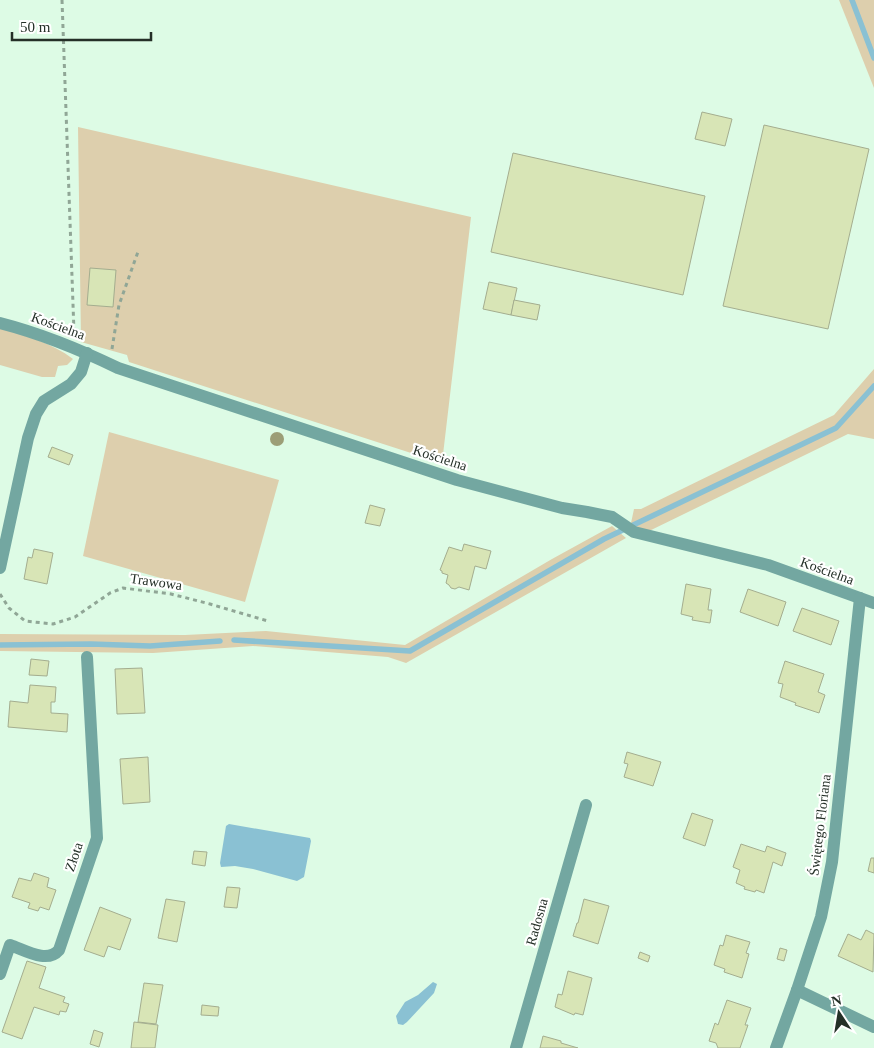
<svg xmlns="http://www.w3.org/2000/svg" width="874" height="1048" font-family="'Times New Roman',serif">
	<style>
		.green { fill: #ddcfad }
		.water { fill: #8ac1d3 }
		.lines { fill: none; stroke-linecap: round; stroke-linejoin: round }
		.stream { stroke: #8ac1d3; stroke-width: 5.5 }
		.building { fill: #d8e5b6; stroke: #a4ad8f }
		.path { stroke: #90a696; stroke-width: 3; stroke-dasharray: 4 4; stroke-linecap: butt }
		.minor { stroke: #73a7a1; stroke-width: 12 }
		.tree { fill: #9c9e77 }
		.labels { text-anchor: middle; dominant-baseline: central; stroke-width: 4.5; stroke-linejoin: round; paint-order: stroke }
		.street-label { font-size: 14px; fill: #242f27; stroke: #fff }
	</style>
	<rect width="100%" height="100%" fill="#ddfbe5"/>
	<g class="green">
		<path d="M839,0H874V88Z"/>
		<path d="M78,127L471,217L442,463L129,362L127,355L81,342Z"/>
		<path d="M0,328C25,335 52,343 73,359L67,365L58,366L55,377H42L0,365Z"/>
		<path d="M874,369V439L848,434L645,533L631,523L634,509H641L834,415Z"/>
		<path d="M109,432L279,480L245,602L83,556Z"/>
		<path d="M612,526L626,538L406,663L388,657L253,646L153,653L0,651V634L185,635L266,631L405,645L552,559Z"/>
	</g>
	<g class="water">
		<path d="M229,824L310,838L311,841L304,877L297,881L253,869L235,866L221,867L220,863L226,826Z"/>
		<path d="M433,982L437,984L434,993L407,1022L403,1025L398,1024L396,1016L405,1002L418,995Z"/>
	</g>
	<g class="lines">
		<g class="stream">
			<path d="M852,0L874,58"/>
			<path d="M234,640L410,651L604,539L836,428L874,386"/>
			<path d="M0,645L91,644L150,646L220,641"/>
		</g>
	</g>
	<g class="building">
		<path d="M702,112L732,119L725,146L695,139Z"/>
		<path d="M764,125L869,149L828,329L723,306Z"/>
		<path d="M513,153L705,196L683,295L491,252Z"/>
		<path d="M90,268L116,270L113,307L87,305Z"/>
		<path d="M489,282L517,288L511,315L483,309Z"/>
		<path d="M514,300L540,305L537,320L511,315Z"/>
		<path d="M52,447L73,455L69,465L48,457Z"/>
		<path d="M370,505L385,509L380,526L365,523Z"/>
		<path d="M464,544L491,551L486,569L475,566L469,590L459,587L455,589L451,588L449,585L446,583L448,575L442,573V571L440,570L449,547L462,551Z"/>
		<path d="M34,549L53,553L47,584L24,579L28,557L32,558Z"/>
		<path d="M686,584L711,589L708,610H712L710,623L692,620L693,617L681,614Z"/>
		<path d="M748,589L786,602L778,626L740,612Z"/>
		<path d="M802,608L839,621L831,645L793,631Z"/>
		<path d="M31,659L49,661L47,676L29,675Z"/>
		<path d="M785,661L824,674L818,692L825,695L819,713L795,705L796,703L780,697L783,684L778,683Z"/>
		<path d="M142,668L145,713L117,714L115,669Z"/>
		<path d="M30,685L56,687L55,702H51V713L68,714L67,732L8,727L10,701L28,703Z"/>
		<path d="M627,752L661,762L653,786L624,777L628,764L624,763Z"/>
		<path d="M148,757L150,802L123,804L120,759Z"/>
		<path d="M692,813L713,820L705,846L683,838Z"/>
		<path d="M741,844L765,852L767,846L786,853L782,866L773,862L764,893L756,890L755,892L744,889L745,887L736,883L740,870L733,867Z"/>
		<path d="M194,851L207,852L205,866L192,864Z"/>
		<path d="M871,858H874V873L868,871Z"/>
		<path d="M34,873L49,878L47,887L56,890L49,910L40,907L38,911L28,908L30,903L12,897L19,878L31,881Z"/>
		<path d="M227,887L240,888L237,908L224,907Z"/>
		<path d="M166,899L185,902L177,942L158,938Z"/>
		<path d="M584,899L609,906L598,944L573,936L577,923H578Z"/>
		<path d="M100,907L131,919L120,950L108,946L104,957L84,950Z"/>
		<path d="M866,930L874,934L873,972L838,956L848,934L861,940Z"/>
		<path d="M726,935L750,942L746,953L749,954L742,978L724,972L725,969L714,965L720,945L723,946Z"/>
		<path d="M780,948L787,950L784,961L777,959Z"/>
		<path d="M640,952L650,956L648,962L638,958Z"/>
		<path d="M27,961L46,967L39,988L65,997L63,1002L69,1004L66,1012L60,1011L59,1015L34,1007L22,1039L2,1032Z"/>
		<path d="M568,971L592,978L583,1015L575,1013L574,1015L555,1007L558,994L562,995Z"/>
		<path d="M144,983L163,985L156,1024L138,1022Z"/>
		<path d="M727,1000L751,1008L745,1025H748L740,1048H718L716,1043L709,1041L715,1023L718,1025Z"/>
		<path d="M202,1005L219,1007L218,1016L201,1015Z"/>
		<path d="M134,1022L158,1025L155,1048H131Z"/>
		<path d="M94,1030L103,1033L99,1047L90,1044Z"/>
		<path d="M543,1036L561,1041V1043L578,1048H540Z"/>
	</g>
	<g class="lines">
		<g class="path">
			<path d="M62,0L74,332"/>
			<path d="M112,349L119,305L139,249"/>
			<path d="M0,594L9,608L25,621L53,624L75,617L110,593L123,588L171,594L210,604L268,621"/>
		</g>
		<g class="minor">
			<path d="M0,323C43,334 79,349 118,368L457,480L562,508L587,512L612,517L634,532L768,565L874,603"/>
			<path d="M0,568L28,438L36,414L44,401L71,384L81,372L87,353"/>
			<path d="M0,974L10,945C25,950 47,964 59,950L97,838L87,657"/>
			<path d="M797,990L874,1027"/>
			<path d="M516,1048L586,805"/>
			<path d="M776,1048L797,990L821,917L832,862L860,598"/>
		</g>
	</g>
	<circle class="tree" cx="277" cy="439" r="7"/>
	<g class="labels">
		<g class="street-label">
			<text transform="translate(58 326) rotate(20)">Kościelna</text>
			<text transform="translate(440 458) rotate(18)">Kościelna</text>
			<text transform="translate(827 571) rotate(20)">Kościelna</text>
			<text transform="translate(156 582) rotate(8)">Trawowa</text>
			<text transform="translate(820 825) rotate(-83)">Świętego Floriana</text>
			<text transform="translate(74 857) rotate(-71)">Złota</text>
			<text transform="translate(537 922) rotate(-74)">Radosna</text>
		</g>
	</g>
	<g transform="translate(839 1013) rotate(348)" stroke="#ffffff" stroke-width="4" paint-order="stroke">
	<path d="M0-4L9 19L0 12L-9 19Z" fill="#242f27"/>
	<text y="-8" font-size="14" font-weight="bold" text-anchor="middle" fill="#242f27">N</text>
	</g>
	<path d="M12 32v8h139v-8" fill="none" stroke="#242f27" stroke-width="2.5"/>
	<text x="20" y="32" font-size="15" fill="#242f27" stroke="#ffffff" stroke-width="4" paint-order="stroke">50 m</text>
</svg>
